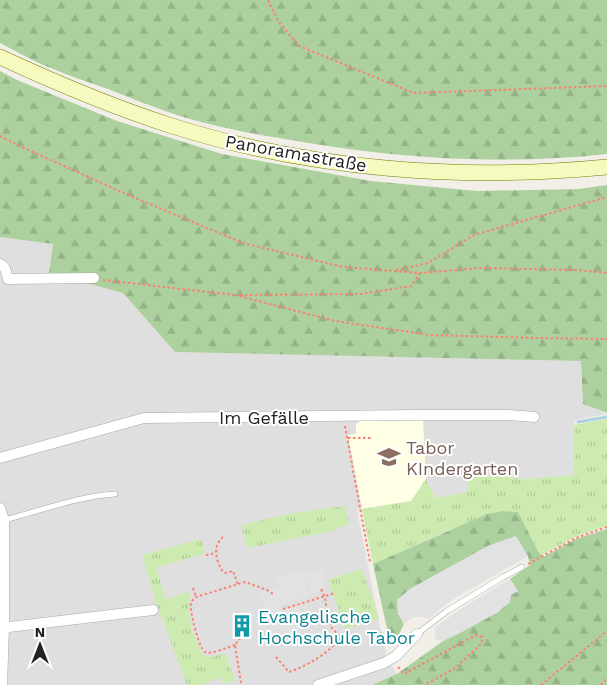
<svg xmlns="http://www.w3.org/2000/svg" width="607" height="685" font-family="'Work Sans',sans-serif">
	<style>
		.residential { fill: #e0dfdf }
		.education { fill: #ffffe5 }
		.grass { fill: url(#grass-tufts) }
		.forest { fill: url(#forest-firs) }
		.parking { fill: #e2e2e2 }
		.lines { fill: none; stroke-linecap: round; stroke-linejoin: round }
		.stream { stroke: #aad3df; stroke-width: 3 }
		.lane-casing { stroke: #a9a9a9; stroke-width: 6 }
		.street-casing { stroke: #a9a9a9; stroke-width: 11 }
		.secondary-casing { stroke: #707d05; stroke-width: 16 }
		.path { stroke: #fa8072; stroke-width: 2; stroke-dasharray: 2.5 2.5; stroke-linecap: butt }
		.lane { stroke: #fff; stroke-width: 5 }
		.street { stroke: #fff; stroke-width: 10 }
		.secondary { stroke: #f7fabf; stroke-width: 15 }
		.labels { text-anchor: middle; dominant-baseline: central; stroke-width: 4; stroke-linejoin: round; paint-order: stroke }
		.street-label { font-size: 18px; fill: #222; stroke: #fff }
		.education-label { font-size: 18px; fill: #785e54; stroke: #fff; text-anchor: start }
		.culture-label { font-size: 18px; fill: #0d838f; stroke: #fff; text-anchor: start }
	</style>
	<defs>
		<pattern id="grass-tufts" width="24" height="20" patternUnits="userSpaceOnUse" patternTransform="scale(1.25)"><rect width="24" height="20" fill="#cdebb0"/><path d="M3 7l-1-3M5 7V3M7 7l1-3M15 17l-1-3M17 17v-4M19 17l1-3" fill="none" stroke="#b0c997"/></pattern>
		<pattern id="forest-firs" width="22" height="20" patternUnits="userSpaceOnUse" patternTransform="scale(1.25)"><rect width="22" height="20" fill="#add19e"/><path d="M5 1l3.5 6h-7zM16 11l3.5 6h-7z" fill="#95b388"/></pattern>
	</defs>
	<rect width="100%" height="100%" fill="#f2efe9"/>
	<path class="residential" d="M0,237L53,244L49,273L123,293L175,352L581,361L583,404L607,414L576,420L574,422V475L525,479L500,476L468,477V492L435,498L426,479L411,501L357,510L380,627L385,643L386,651L385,656L397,674L372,685H0Z"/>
	<path class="education" d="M361,420H423L426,479L411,501L362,509L348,435L356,434V424Z"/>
	<g class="grass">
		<path d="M607,419V526L575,537L542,555L538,551L518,512L447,531L373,564L362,509L411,501L426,479L435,498L467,492L468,477L500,476L525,479L574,475V425Z"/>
		<path d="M345,506L349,524L329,532L247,548L241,525L287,514Z"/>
		<path d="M201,539L205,553L156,568L166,599L190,591C191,599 188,606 189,615C191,626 197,647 204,656L212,657L225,653L235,680L223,684L221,677L201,685H187L156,602L142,555Z"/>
		<path d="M362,569L379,618L345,629L328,580Z"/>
	</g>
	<g class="forest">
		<path d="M0,0H607V154C498,166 387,158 279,138C242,132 203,124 168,112C148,105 128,97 108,89C88,82 67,75 48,67C31,60 16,51 0,43Z"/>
		<path d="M0,71L17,80L117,121L222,154L371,181L477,191L578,189L607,185V413L583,404L581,361L175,352L123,293L49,273L53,244L0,237Z"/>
		<path d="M502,511L518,512L538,551L543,557L576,539L607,529V685H372L397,674L443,641L498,612L511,595L518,591L510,579L530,565L528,556L490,545L410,589L397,600L398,614L404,624L396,641L389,638L373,564L487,514Z"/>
	</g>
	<g class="parking">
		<path d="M516,536L528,556L455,598L437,611L429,619L422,617H414L404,624L398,614L397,600L410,589L490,545Z"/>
		<path d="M325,570L327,579L321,589L313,596L309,586L313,582L306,583L309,596L281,605L283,610L299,605L306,628L275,638L261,592L279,587L276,578L300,572Z"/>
		<path d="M510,579L518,591L511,595L510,602L498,612L462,632L443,641L435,639V627L465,606Z"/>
	</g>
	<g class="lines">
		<path class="stream" d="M578,422L607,417"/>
		<defs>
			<g id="lane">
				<path d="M4,520C39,511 79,496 115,494"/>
				<path d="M417,634L447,611L503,577L522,567"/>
			</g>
			<g id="street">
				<path d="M0,264L5,268L8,279L94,278"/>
				<path d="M0,458L144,418L415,415H509L534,417"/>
				<path d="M0,508L4,520V627L2,685"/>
				<path d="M0,628L153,610"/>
				<path d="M318,685L384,663L396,656L417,634"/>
			</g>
			<path id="secondary" d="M0,57C56,83 113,107 172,126C312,170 462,181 607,167"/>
		</defs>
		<use href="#lane" class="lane-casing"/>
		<use href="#street" class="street-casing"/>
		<use href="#secondary" class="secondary-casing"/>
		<g class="path">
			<path d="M268,0L278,21L299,46L414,93L607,86"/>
			<path d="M0,136L26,149L133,197L243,243L343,267L420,273L480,268L577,270L607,273"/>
			<path d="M396,270L428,263L474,235L607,197"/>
			<path d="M103,280L235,295"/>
			<path d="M235,295L335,321L430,335L538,338L607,339"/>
			<path d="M240,295L361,294L411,286L420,273"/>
			<path d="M345,426L370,562"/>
			<path d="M348,438H370L371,441"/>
			<path d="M223,537C212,546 216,561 223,572L226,573L233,571L238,585"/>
			<path d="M207,556V555L215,553"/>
			<path d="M528,564L576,538L607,527"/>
			<path d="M193,588L196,597"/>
			<path d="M283,609L335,593"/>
			<path d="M235,645C228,647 211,655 205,652C199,648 189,610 191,603C192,600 194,599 196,597L245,582L267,590L273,594"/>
			<path d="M276,657L289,672C309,665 327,654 341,638L331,627L325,614C327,602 326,599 321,589"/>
			<path d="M398,667L404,674L476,635L482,637V642L480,645L454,669L424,685"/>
			<path d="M241,683L235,645L243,635"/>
			<path d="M541,685L607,631"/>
			<path d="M601,685L607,678"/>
		</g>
		<use href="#lane" class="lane"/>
		<use href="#street" class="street"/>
		<use href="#secondary" class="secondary"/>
	</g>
	<defs>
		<symbol id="school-bare" viewBox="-9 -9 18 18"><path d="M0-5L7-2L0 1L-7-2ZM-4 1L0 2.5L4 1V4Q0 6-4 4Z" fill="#8d6e63" stroke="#fff" stroke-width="2.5" paint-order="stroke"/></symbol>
		<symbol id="building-bare" viewBox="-9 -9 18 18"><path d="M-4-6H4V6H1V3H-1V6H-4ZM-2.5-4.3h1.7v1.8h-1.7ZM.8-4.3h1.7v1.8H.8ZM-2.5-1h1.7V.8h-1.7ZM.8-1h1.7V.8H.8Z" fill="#0f9aa8" stroke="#fff" stroke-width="2.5" paint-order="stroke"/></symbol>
	</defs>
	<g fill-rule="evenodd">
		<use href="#school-bare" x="373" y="441" width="32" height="32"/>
		<use href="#building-bare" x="226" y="610" width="32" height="32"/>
	</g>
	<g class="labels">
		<g class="street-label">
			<text transform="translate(296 153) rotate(10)">Panoramastraße</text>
			<text x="264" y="417">Im Gefälle</text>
		</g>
		<g class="education-label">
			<text x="406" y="447">Tabor<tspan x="406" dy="21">KIndergarten</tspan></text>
		</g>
		<g class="culture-label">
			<text x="258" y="616">Evangelische<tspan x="258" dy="21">Hochschule Tabor</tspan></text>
		</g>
	</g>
	<g transform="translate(40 645)" stroke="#ffffff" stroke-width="4" paint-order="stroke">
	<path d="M0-4L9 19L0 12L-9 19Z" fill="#222222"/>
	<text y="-8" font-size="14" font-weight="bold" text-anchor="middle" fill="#222222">N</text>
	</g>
</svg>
